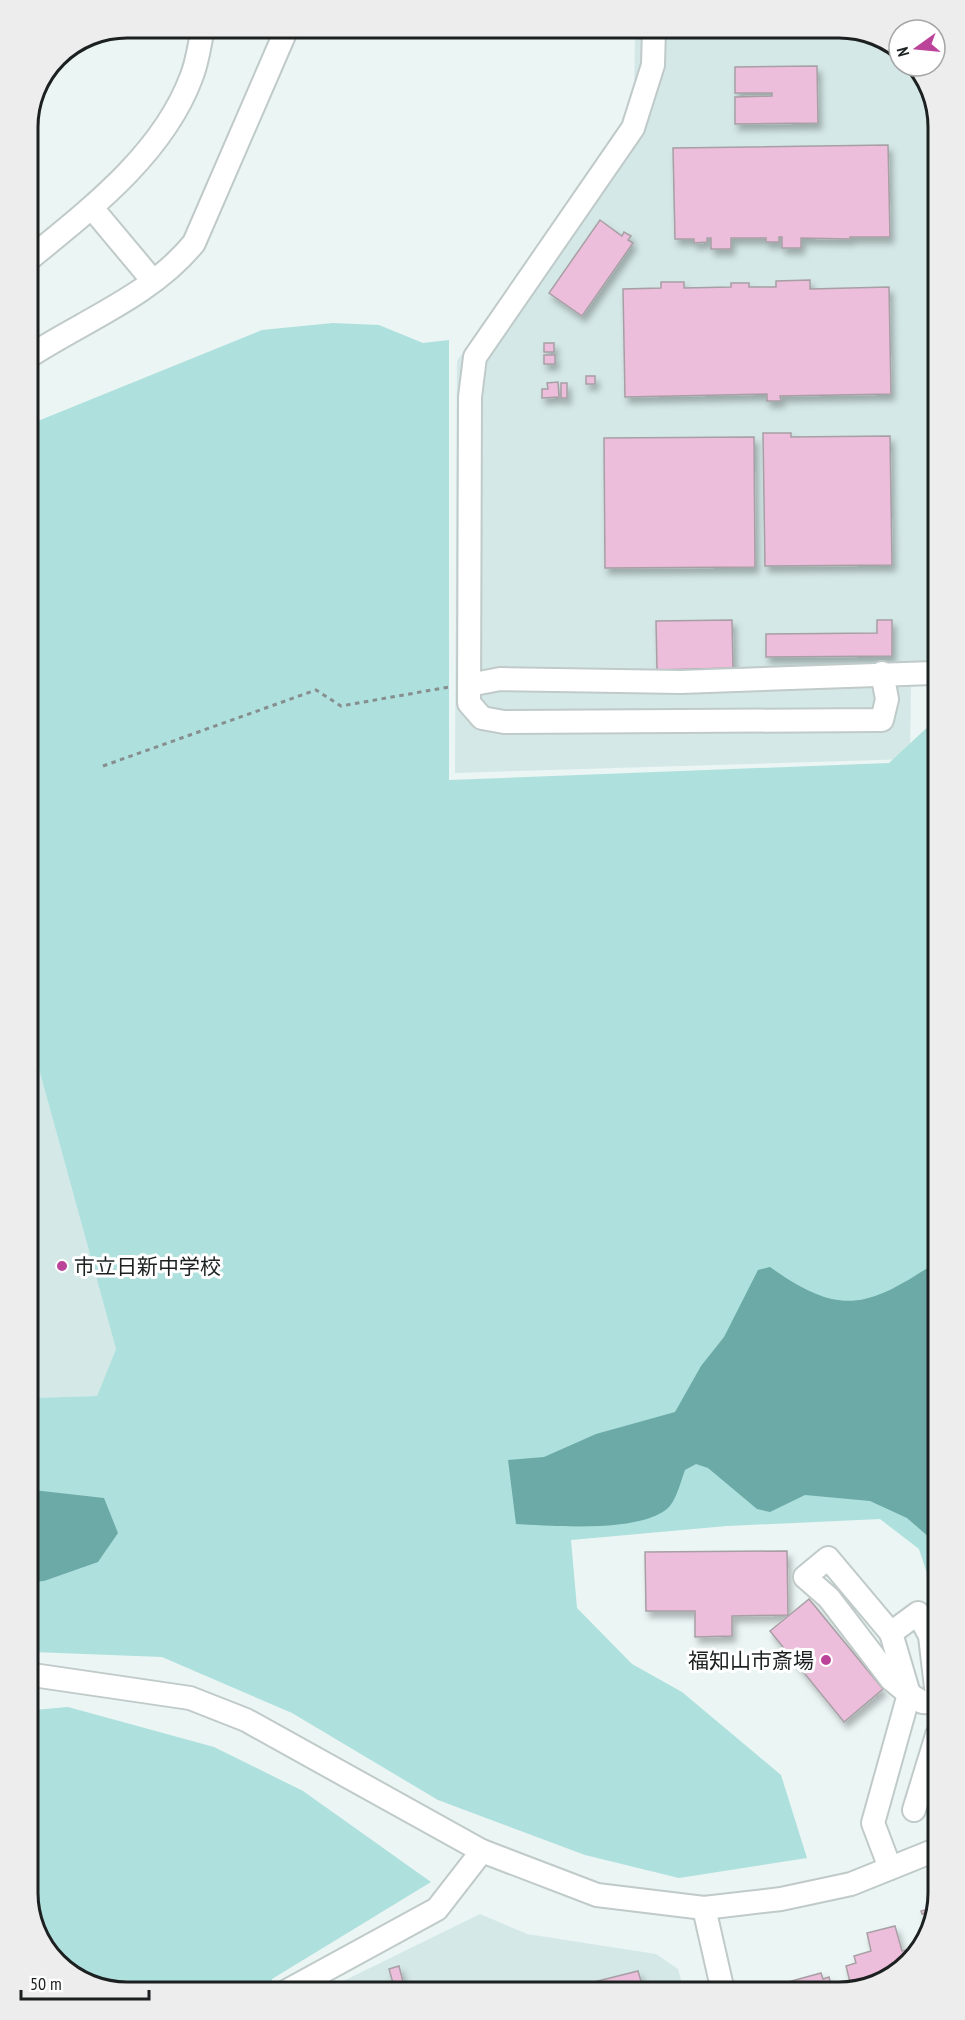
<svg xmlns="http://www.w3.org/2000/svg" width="965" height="2020" font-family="'PT Sans Narrow','Noto Sans JP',sans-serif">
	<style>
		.built { fill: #d4e8e7 }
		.green { fill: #aee0dd }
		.water { fill: #6caaa7 }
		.building { fill: #ecbedb; stroke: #a79fa4; stroke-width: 1.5; filter: url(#shadow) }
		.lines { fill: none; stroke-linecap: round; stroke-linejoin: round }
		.minor-casing { stroke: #bfcac9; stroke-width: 26 }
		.path { stroke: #878e8e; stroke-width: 3; stroke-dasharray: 4.5 4.5; stroke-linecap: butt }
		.minor { stroke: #fff; stroke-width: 22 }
		.poi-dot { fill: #bb449a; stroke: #fff; stroke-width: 2 }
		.labels { text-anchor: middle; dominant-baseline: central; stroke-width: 6; stroke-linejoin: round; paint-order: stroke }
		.poi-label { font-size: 21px; fill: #1c2020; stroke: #fff; text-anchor: start }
		.rim { fill: none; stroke: #1c2020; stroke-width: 3 }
	</style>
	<defs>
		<filter id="shadow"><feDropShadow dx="3.5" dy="6" stdDeviation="3" flood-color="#0004"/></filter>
	</defs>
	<rect width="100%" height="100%" fill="#eaf5f4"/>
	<g class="built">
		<path d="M845,27L899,47V66H913L931,89L933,681L911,683L910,759L455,773L457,361L634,107L635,29Z"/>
		<path d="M31,1040L116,1349L97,1396L32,1398Z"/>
		<path d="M480,1914L527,1934L656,1954L678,1969L683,1987L323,1991Z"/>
	</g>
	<g class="green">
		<path d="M333,323L379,325L423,343L449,340V780L889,763L933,722L937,1604L919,1549L880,1519L727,1526L571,1540L577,1608L632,1664L682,1692L781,1775L807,1858L679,1878L585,1855L438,1800L292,1713L162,1657L33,1652L32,1398L97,1396L116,1349L31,1040V977L34,974L31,960L28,425L262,330Z"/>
		<path d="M68,1707L214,1747L303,1791L431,1882L272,1979L270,1991L120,1993L66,1973L34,1931V1710Z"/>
	</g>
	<g class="water">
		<path d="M935,1263L937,1544L907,1518L870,1501L805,1495L770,1512L757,1509L708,1468L696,1464L685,1470C681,1481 676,1501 668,1508C640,1533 553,1526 516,1524L508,1460L544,1457L596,1434L675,1412L701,1366L724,1337L758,1270L770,1267C840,1317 867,1308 935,1263Z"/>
		<path d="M33,1490L104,1498L118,1533L98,1562L44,1581L33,1582Z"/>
	</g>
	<g class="building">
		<path d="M817,66L818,123L735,124V97L772,96V93H735V67Z"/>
		<path d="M888,145L890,237H850V239L801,238V248H782V237H779V242H766V238H731V249H711V238H707V242L694,243V239H675L673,148Z"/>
		<path d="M600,220L622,236L624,232L631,236L628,240L633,243L582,316L549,293Z"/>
		<path d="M810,280V289L889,287L891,394L780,396L781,401H767V394L625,397L623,289L661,288V282H684V288L731,287V283H749V287H776V281Z"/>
		<rect x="544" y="343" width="10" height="9"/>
		<rect x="544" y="355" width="11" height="9"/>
		<rect x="586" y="376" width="9" height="8"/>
		<path d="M558,382L559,397L542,398V389H548L547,383Z"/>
		<rect x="561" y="383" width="6" height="15"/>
		<path d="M763,433H791V437L890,436L892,565L765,566Z"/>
		<path d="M754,437L755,567L605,568L604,438Z"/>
		<path d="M732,620L733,668L657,670L656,621Z"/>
		<path d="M877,620H892V656L766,657V634L877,633Z"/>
		<path d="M787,1551L788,1615L732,1616V1636L695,1637V1611H646L645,1552Z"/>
		<path d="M809,1599L883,1689L844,1722L770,1631Z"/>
		<path d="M933,1908V1911L922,1914L921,1911Z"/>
		<path d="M895,1926L902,1951L907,1950L909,1959L876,1986H851L846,1966L856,1963L854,1956L871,1951L867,1933Z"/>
		<path d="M399,1966L405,1990H395L389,1969Z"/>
		<path d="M638,1971L642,1985L654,1982L655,1988H570Z"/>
		<path d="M821,1973L823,1979L829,1977L831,1985L770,1987Z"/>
	</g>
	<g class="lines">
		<defs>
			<g id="minor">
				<path d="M654,29L653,65L633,128L475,357L470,397L469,703L482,718L504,722L882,720L887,699L882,673"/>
				<path d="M92,208L153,281"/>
				<path d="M28,260C89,210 162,155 191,78C197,64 199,48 202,33"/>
				<path d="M28,357C83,321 152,295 194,243L285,33"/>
				<path d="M469,685L500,679L681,682L933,673"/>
				<path d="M891,1633L828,1558L805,1577L829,1598L891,1679L909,1694"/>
				<path d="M33,1675L190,1698L246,1720L482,1851L597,1895L704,1908L781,1899L851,1884L938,1849"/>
				<path d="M909,1694L891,1633L918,1613L930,1636L937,1696"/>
				<path d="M914,1810L937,1735"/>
				<path d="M890,1868L873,1823L909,1694L922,1702L937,1703"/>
				<path d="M704,1908L722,1987"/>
				<path d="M287,1991L437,1909L482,1851"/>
			</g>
		</defs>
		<use href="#minor" class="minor-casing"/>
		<path class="path" d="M103,766L316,690L341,706L449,687"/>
		<use href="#minor" class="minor"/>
	</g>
	<g class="poi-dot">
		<circle cx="62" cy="1266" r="6"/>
		<circle cx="826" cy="1660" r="6"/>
	</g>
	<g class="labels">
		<g class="poi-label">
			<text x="74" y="1266">市立日新中学校</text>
			<text x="814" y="1660" text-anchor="end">福知山市斎場</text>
		</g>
	</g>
	<path d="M0 0H965V2020H0ZM127 38H839A89 89 0 0 1 928 127V1893A89 89 0 0 1 839 1982H127A89 89 0 0 1 38 1893V127A89 89 0 0 1 127 38Z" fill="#ededed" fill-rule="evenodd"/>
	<path class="rim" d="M127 38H839A89 89 0 0 1 928 127V1893A89 89 0 0 1 839 1982H127A89 89 0 0 1 38 1893V127A89 89 0 0 1 127 38Z"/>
	<g transform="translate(917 48) rotate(255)"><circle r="28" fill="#ffffff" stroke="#a4a6a6" stroke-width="1.5"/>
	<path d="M0-4.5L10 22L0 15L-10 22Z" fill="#bb449a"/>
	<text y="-9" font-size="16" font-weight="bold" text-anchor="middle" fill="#1c2020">N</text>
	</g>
	<path d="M21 1990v9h128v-9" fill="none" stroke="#1c2020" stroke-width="3"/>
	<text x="30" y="1990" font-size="18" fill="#1c2020" stroke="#ffffff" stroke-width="4.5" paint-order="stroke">50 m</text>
</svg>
